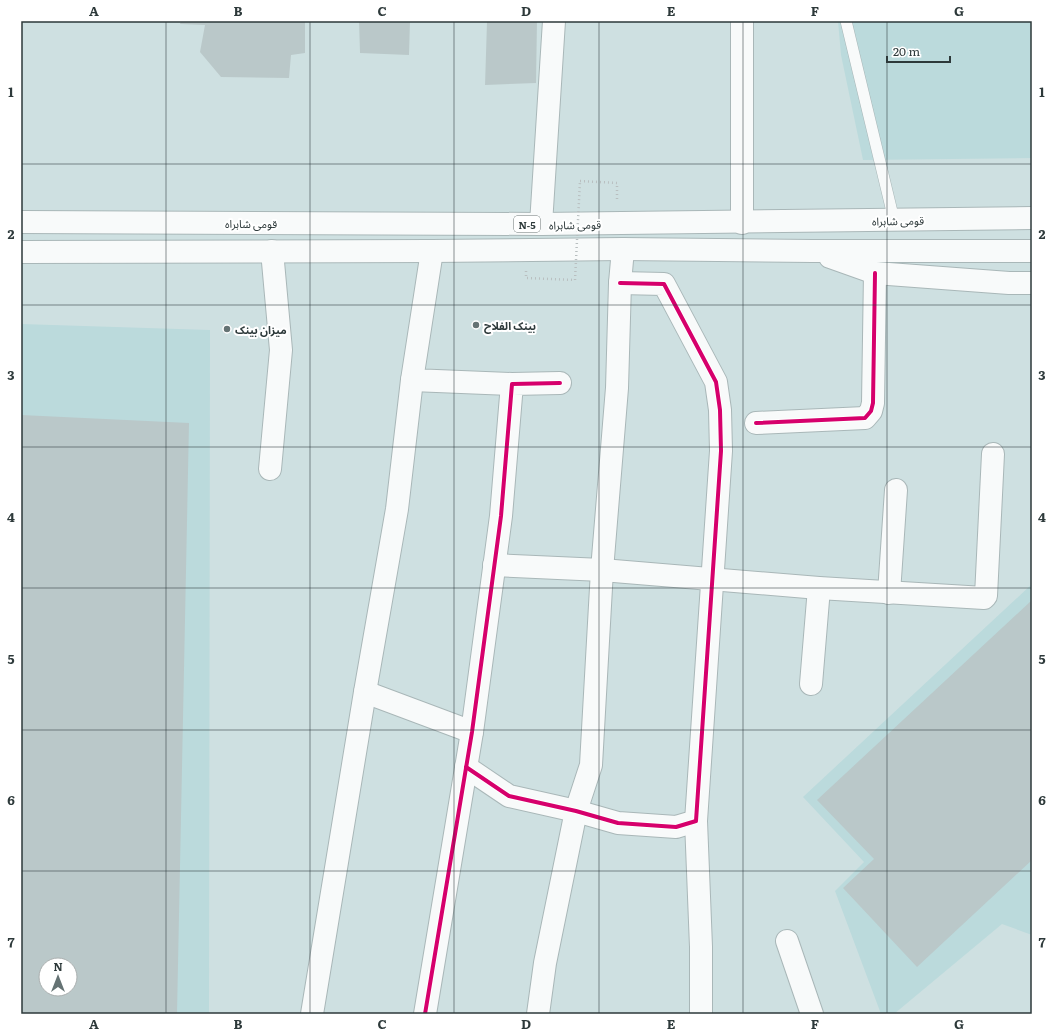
<svg xmlns="http://www.w3.org/2000/svg" width="1053" height="1035" font-family="Literata,'Noto Sans Arabic',serif">
	<style>
		.built { fill: #bbdadc; fill-rule: evenodd }
		.building { fill: #bac8c9; fill-rule: evenodd }
		.lines { fill: none; stroke-linecap: round; stroke-linejoin: round }
		.lane-casing { stroke: #a9b7b8; stroke-width: 12 }
		.street-casing { stroke: #a9b7b8; stroke-width: 24 }
		.highway-casing { stroke: #a9b7b8; stroke-width: 24 }
		.path { stroke: #b9bfc0; stroke-width: 2.5; stroke-dasharray: 1 3; stroke-linecap: butt }
		.lane { stroke: #f8fafa; stroke-width: 11 }
		.street { stroke: #f8fafa; stroke-width: 22 }
		.highway { stroke: #f8fafa; stroke-width: 22 }
		.path-bridge { stroke: #b9bfc0; stroke-width: 2.5; stroke-dasharray: 1 3; stroke-linecap: butt }
		.cycleway-casing { stroke: #fff; stroke-width: 6 }
		.cycleway { stroke: #d6006c; stroke-width: 4 }
		.grid { fill: none; stroke: #2d393a; stroke-width: 1; stroke-opacity: 0.55 }
		.poi-dot { fill: #657374; stroke: #fff; stroke-width: 1.5 }
		.labels { text-anchor: middle; dominant-baseline: central; stroke-width: 4; stroke-linejoin: round; paint-order: stroke }
		.shield { fill: #fff; stroke: #6c7475; stroke-width: 1 }
		.shield-label { font-size: 10px; font-weight: bold; fill: #2d393a }
		.street-label { font-size: 11px; fill: #2d393a; stroke: #fff }
		.poi-label { font-size: 11px; font-weight: bold; fill: #2d393a; stroke: #fff; text-anchor: start }
		.neatline { fill: none; stroke: #2d393a; stroke-width: 1.5 }
		.grid-label { font-size: 13px; text-anchor: middle; font-weight: bold; fill: #2d393a }
	</style>
	<rect width="100%" height="100%" fill="#cee0e1"/>
	<g class="built">
		<path d="M838,21H1032V158L863,160L841,55Z"/>
		<path d="M21,324L210,330L209,1014H21ZM46,965H70V989H46Z"/>
		<path d="M1032,584V935L1002,924L894,1014H881L835,891L864,862L803,797Z"/>
	</g>
	<g class="building">
		<path d="M181,21H305V53L291,55L289,78L221,77L200,52L205,25L180,24Z"/>
		<path d="M359,21H410L409,55L360,53Z"/>
		<path d="M487,21H537L536,83L485,85Z"/>
		<path d="M21,415L189,423L177,1014H21ZM46,965H70V989H46Z"/>
		<path d="M1032,600V860L917,967L843,888L874,859L817,800Z"/>
	</g>
	<g class="lines">
		<defs>
			<path id="lane" d="M846,21L894,220"/>
			<g id="street">
				<path d="M742,223V21"/>
				<path d="M541,224L554,21"/>
				<path d="M432,251L412,380L512,384"/>
				<path d="M756,423L865,418L871,411L873,403L875,273"/>
				<path d="M270,469L281,350L272,251"/>
				<path d="M494,565L602,570L819,588L984,598L986,596L993,454"/>
				<path d="M889,593L896,490"/>
				<path d="M811,684L819,588"/>
				<path d="M365,692L472,732"/>
				<path d="M466,767L509,796L576,811L618,823L676,827L696,821L721,451L720,410L716,382L664,284L620,283"/>
				<path d="M696,821L701,947V1014"/>
				<path d="M787,941L812,1014"/>
				<path d="M312,1014L365,692L397,509L412,380"/>
				<path d="M425,1014L472,732L501,516L512,384L560,383"/>
				<path d="M538,1014L545,963L576,811L591,765L602,570L617,388L620,283L623,249"/>
			</g>
			<g id="highway">
				<path d="M21,222L541,224L1032,218"/>
				<path d="M21,252L432,251L623,249L813,251H1032"/>
				<path d="M830,257L875,273L1009,283H1032"/>
			</g>
		</defs>
		<use href="#lane" class="lane-casing"/>
		<use href="#street" class="street-casing"/>
		<use href="#highway" class="highway-casing"/>
		<g class="path">
			<path d="M580,181L617,183V201"/>
			<path d="M526,271V278L575,280"/>
		</g>
		<use href="#lane" class="lane"/>
		<use href="#street" class="street"/>
		<use href="#highway" class="highway"/>
		<path class="path-bridge" d="M575,280L580,181"/>
		<defs>
			<g id="cycleway">
				<path d="M756,423L865,418L871,411L873,403L875,273"/>
				<path d="M466,767L509,796L576,811L618,823L676,827L696,821L721,451L720,410L716,382L664,284L620,283"/>
				<path d="M425,1014L472,732L501,516L512,384L560,383"/>
			</g>
		</defs>
		<use href="#cycleway" class="cycleway-casing"/>
		<use href="#cycleway" class="cycleway"/>
	</g>
	<path class="grid" d="M166,21V1014M310,21V1014M454,21V1014M599,21V1014M743,21V1014M887,21V1014M21,164H1032M21,305H1032M21,447H1032M21,588H1032M21,730H1032M21,871H1032"/>
	<g class="poi-dot">
		<circle cx="476" cy="325" r="4"/>
		<circle cx="227" cy="329" r="4"/>
	</g>
	<g class="labels">
		<rect class="shield" x="514" y="216" width="26" height="16" rx="3"/>
		<g class="shield-label">
			<text x="527" y="224">N-5</text>
		</g>
		<g class="street-label">
			<text transform="translate(898 220) rotate(-1)">قومی شاہراہ</text>
			<text x="251" y="223">قومی شاہراہ</text>
			<text transform="translate(575 224) rotate(-1)">قومی شاہراہ</text>
		</g>
		<g class="poi-label">
			<text x="484" y="325">بینک الفلاح</text>
			<text x="235" y="329">میزان بینک</text>
		</g>
	</g>
	<rect width="1053" height="1035" fill="none" stroke="#ffffff" stroke-width="44"/>
	<g transform="translate(58 977)"><circle r="19" fill="#ffffff" stroke="#abb0b0"/>
	<path d="M0-3L7 15L0 10L-7 15Z" fill="#657374"/>
	<text y="-6" font-size="11" font-weight="bold" text-anchor="middle" fill="#2d393a">N</text>
	</g>
	<path d="M887 56v6h63v-6" fill="none" stroke="#2d393a" stroke-width="2"/>
	<text x="893" y="56" font-size="12" fill="#2d393a" stroke="#ffffff" stroke-width="3" paint-order="stroke">20 m</text>
	<rect x="22" y="22" width="1009" height="991" class="neatline"/>
	<g class="grid-label">
		<text x="94" y="16">A</text>
		<text x="238" y="16">B</text>
		<text x="382" y="16">C</text>
		<text x="526" y="16">D</text>
		<text x="671" y="16">E</text>
		<text x="815" y="16">F</text>
		<text x="959" y="16">G</text>
		<text x="11" y="97">1</text>
		<text x="1042" y="97">1</text>
		<text x="11" y="239">2</text>
		<text x="1042" y="239">2</text>
		<text x="11" y="380">3</text>
		<text x="1042" y="380">3</text>
		<text x="11" y="522">4</text>
		<text x="1042" y="522">4</text>
		<text x="11" y="664">5</text>
		<text x="1042" y="664">5</text>
		<text x="11" y="805">6</text>
		<text x="1042" y="805">6</text>
		<text x="11" y="947">7</text>
		<text x="1042" y="947">7</text>
		<text x="94" y="1029">A</text>
		<text x="238" y="1029">B</text>
		<text x="382" y="1029">C</text>
		<text x="526" y="1029">D</text>
		<text x="671" y="1029">E</text>
		<text x="815" y="1029">F</text>
		<text x="959" y="1029">G</text>
	</g>
</svg>
